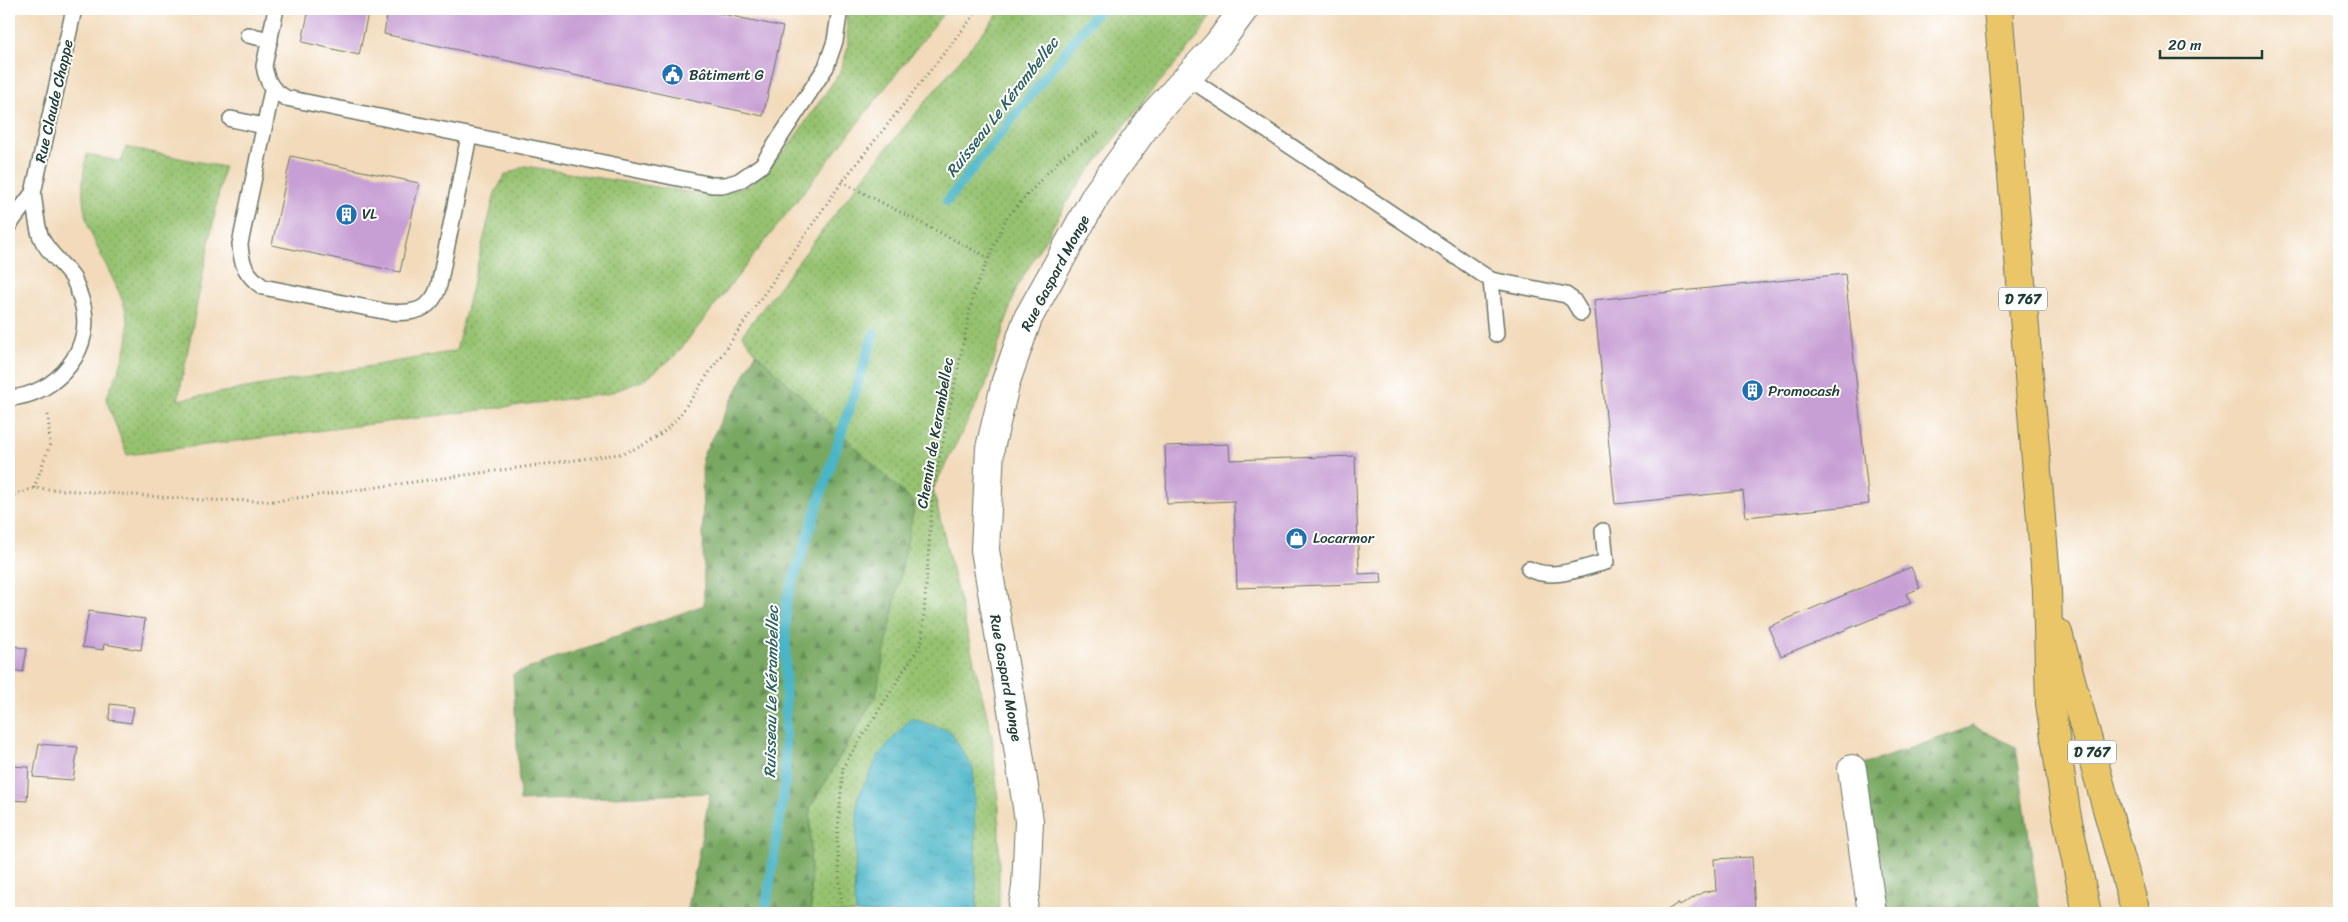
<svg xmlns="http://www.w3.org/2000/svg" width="2348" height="922" font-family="Sriracha,sans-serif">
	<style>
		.grass { fill: url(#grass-dots); stroke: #5a8052 }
		.forest { fill: url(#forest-firs); stroke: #4c724b }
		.water { fill: url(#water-ripples); stroke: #34797e }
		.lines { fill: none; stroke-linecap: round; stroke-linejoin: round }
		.stream { stroke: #4ab5c7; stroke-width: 10 }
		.building { fill: #c79fd4 }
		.service-casing { stroke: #697463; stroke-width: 18 }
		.minor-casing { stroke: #697463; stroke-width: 30 }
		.primary-casing { stroke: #697463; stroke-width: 30 }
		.path { stroke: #697463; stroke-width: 3; stroke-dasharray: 1 4; stroke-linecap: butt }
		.service { stroke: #fff; stroke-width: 15 }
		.minor { stroke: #fff; stroke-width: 28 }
		.primary { stroke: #ebc669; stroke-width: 28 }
		.labels { text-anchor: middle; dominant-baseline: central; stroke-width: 4; stroke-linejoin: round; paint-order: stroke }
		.shield { fill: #fff; stroke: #627771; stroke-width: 1 }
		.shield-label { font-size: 14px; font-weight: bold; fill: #1f3d34 }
		.poi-label { font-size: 15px; fill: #1f3d34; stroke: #fff; text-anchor: start }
		.street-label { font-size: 15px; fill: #1f3d34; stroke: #fff }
		.water-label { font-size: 16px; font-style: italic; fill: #2c6160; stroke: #fff }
	</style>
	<defs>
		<pattern id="grass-dots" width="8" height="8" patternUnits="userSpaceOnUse" patternTransform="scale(1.25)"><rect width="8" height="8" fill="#96c270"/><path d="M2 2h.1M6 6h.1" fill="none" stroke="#7a9f5d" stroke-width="1.8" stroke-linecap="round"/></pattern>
		<pattern id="forest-firs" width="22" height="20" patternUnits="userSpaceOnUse" patternTransform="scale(1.25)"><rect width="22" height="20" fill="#78a862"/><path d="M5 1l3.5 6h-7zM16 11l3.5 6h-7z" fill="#628a52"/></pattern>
		<pattern id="water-ripples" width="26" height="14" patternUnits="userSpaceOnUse" patternTransform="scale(1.25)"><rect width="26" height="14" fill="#4ab5c7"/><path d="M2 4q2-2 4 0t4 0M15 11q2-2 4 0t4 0" fill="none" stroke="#3d94a2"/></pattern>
	</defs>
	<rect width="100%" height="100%" fill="#fff"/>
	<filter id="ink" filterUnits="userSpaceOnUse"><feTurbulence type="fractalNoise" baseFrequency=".02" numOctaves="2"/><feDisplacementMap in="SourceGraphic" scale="10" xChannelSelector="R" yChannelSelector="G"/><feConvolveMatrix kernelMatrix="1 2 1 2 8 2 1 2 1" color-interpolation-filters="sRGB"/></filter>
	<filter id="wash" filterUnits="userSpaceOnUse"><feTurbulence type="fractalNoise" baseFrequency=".0096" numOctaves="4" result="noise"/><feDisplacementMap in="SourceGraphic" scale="20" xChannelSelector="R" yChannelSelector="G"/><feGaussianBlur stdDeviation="1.12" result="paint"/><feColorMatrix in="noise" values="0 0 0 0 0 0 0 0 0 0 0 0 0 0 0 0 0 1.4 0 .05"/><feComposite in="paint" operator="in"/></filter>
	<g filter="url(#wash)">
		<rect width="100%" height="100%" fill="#f2daba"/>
		<g class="grass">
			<path d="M846,9H947L676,355L644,380L607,394L127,455L106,399C116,375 130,350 128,323C126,305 118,290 110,273C87,228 76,206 87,154L121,162L126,147L224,167L178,400L456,351L495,193L505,175L525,166L700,194L718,193L749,186L788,147L841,71L848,46Z"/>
			<path d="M1002,9H1214L1198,37L1142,103L1073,192L1016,289L986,385L933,489L992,737L999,808V913H811L810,808L876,695L756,353L742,335L873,165Z"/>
		</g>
		<g class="forest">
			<path d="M756,353L915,504L876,695L810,808L811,913H687L710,793L520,801L513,674L704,605L702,457Z"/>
			<path d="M1973,726L2016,747L2040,913H1872L1852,769Z"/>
		</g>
		<path class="water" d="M911,718L950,731L973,768L977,913H857L854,901L858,797L880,753Z"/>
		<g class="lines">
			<g class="stream">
				<path d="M947,201L1099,9"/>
				<path d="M765,913L785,785L786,602L874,333"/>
			</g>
		</g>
		<g id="blocks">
			<g class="building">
				<path d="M309,9H369L359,55L302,42Z"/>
				<path d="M388,9H699L783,27L763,116L384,34Z"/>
				<path d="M291,156L419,183L400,272L272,245Z"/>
				<path d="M1845,274L1869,504L1746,517L1743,491L1615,504L1594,300Z"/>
				<path d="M1229,444L1230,460L1355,456L1359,574L1381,573L1382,583L1237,588L1234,501L1167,504L1165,446Z"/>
				<path d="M1911,567L1920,588L1906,594L1911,603L1781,656L1768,627Z"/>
				<path d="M89,611L145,619L141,650L104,644L103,650L82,647Z"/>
				<path d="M9,645L27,649L23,672L9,669Z"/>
				<path d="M110,704L134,707L131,723L109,720Z"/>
				<path d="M39,744L78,747L73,780L33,777Z"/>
				<path d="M9,766L29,767L27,801L9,800Z"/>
				<path d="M1752,857L1755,913H1663L1678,903L1680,906L1703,892L1716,891L1714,859Z"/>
			</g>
		</g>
	</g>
	<g filter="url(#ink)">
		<use href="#blocks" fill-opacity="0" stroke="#697463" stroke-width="1"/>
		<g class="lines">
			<defs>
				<g id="service">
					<path d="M276,9L264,66C267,83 272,90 286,98L712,185H726L739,181L762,165L826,67L835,41L840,9"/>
					<path d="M248,35L270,40"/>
					<path d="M1187,77L1491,280L1566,295L1573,300L1581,313"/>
					<path d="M272,90L240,244C241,264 246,275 263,287L388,312C413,314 432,311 439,285L469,136"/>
					<path d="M231,119L264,126"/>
					<path d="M33,193L74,9"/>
					<path d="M9,225L33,193C35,207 36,222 40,235C46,252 63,263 73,278C76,284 79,292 81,299C98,347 56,396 9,398"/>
					<path d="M1491,280L1496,334"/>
					<path d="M1529,569C1553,581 1581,568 1606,562L1603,531"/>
				</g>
				<g id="minor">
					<path d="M1852,769L1872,913"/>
					<path d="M1022,913L1026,887L1029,821L1017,740L985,550L990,448L1006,381L1028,318L1096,195L1155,113L1218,44L1244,9"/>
				</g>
				<g id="primary">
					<path d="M1998,9L2047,590L2050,703L2066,812L2087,913"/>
					<path d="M2058,633L2136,913"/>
				</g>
			</defs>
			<use href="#service" class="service-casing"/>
			<use href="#minor" class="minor-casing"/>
			<use href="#primary" class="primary-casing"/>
			<g class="path">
				<path d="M842,182L989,258"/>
				<path d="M34,488L50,444L48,414"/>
				<path d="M9,496L34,488L204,500L275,501L619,454C644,447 662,437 679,416L842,182L979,9"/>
				<path d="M842,913L837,841L843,767L922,642L933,489L974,291L1007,217L1062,157L1101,131"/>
			</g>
			<use href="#service" class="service"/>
			<use href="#minor" class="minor"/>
			<use href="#primary" class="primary"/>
		</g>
	</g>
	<defs>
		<symbol id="civic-disc" viewBox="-11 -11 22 22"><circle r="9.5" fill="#1f6fb2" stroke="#fff"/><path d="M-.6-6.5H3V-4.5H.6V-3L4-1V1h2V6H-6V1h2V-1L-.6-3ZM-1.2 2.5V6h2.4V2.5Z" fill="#fff"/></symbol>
		<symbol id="building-disc" viewBox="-11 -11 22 22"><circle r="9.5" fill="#1f6fb2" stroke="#fff"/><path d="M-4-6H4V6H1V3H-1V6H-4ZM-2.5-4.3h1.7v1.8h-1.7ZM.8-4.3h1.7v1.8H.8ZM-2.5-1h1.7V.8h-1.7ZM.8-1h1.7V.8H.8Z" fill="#fff"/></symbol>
		<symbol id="shop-disc" viewBox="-11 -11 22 22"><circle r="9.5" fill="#1f6fb2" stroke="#fff"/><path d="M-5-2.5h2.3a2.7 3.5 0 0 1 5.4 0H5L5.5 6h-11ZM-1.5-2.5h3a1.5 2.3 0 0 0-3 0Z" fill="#fff"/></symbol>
	</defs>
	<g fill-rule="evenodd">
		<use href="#civic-disc" x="660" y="62" width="25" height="25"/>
		<use href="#building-disc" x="334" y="202" width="25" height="25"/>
		<use href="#building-disc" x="1740" y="378" width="25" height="25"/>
		<use href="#shop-disc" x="1284" y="526" width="25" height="25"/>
	</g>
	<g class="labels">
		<g class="shield">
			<rect x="1999" y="287.5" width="48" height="23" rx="4"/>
			<rect x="2068" y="740.5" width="48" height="23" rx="4"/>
		</g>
		<g class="shield-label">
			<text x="2023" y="299">D 767</text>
			<text x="2092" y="752">D 767</text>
		</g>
		<g class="poi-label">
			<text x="689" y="75">Bâtiment G</text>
			<text x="362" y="214">VL</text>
			<text x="1768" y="391">Promocash</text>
			<text x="1313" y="538">Locarmor</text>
		</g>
		<g class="street-label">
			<text transform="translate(54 101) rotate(-77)">Rue Claude Chappe</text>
			<text transform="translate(1055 273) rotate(-62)">Rue Gaspard Monge</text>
			<text transform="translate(935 433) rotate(-80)">Chemin de Kerambellec</text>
			<text transform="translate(1006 678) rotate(80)">Rue Gaspard Monge</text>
		</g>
		<g class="water-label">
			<text transform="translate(1002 107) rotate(-52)">Ruisseau Le Kérambellec</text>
			<text transform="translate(771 692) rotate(-89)">Ruisseau Le Kérambellec</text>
		</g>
	</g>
	<rect width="2348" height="922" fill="none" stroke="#fff" stroke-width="30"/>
	<path d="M2160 50v8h102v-8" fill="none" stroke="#1f3d34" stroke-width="2.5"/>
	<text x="2168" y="50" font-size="15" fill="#1f3d34" stroke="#ffffff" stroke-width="4" paint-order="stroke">20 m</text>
</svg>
